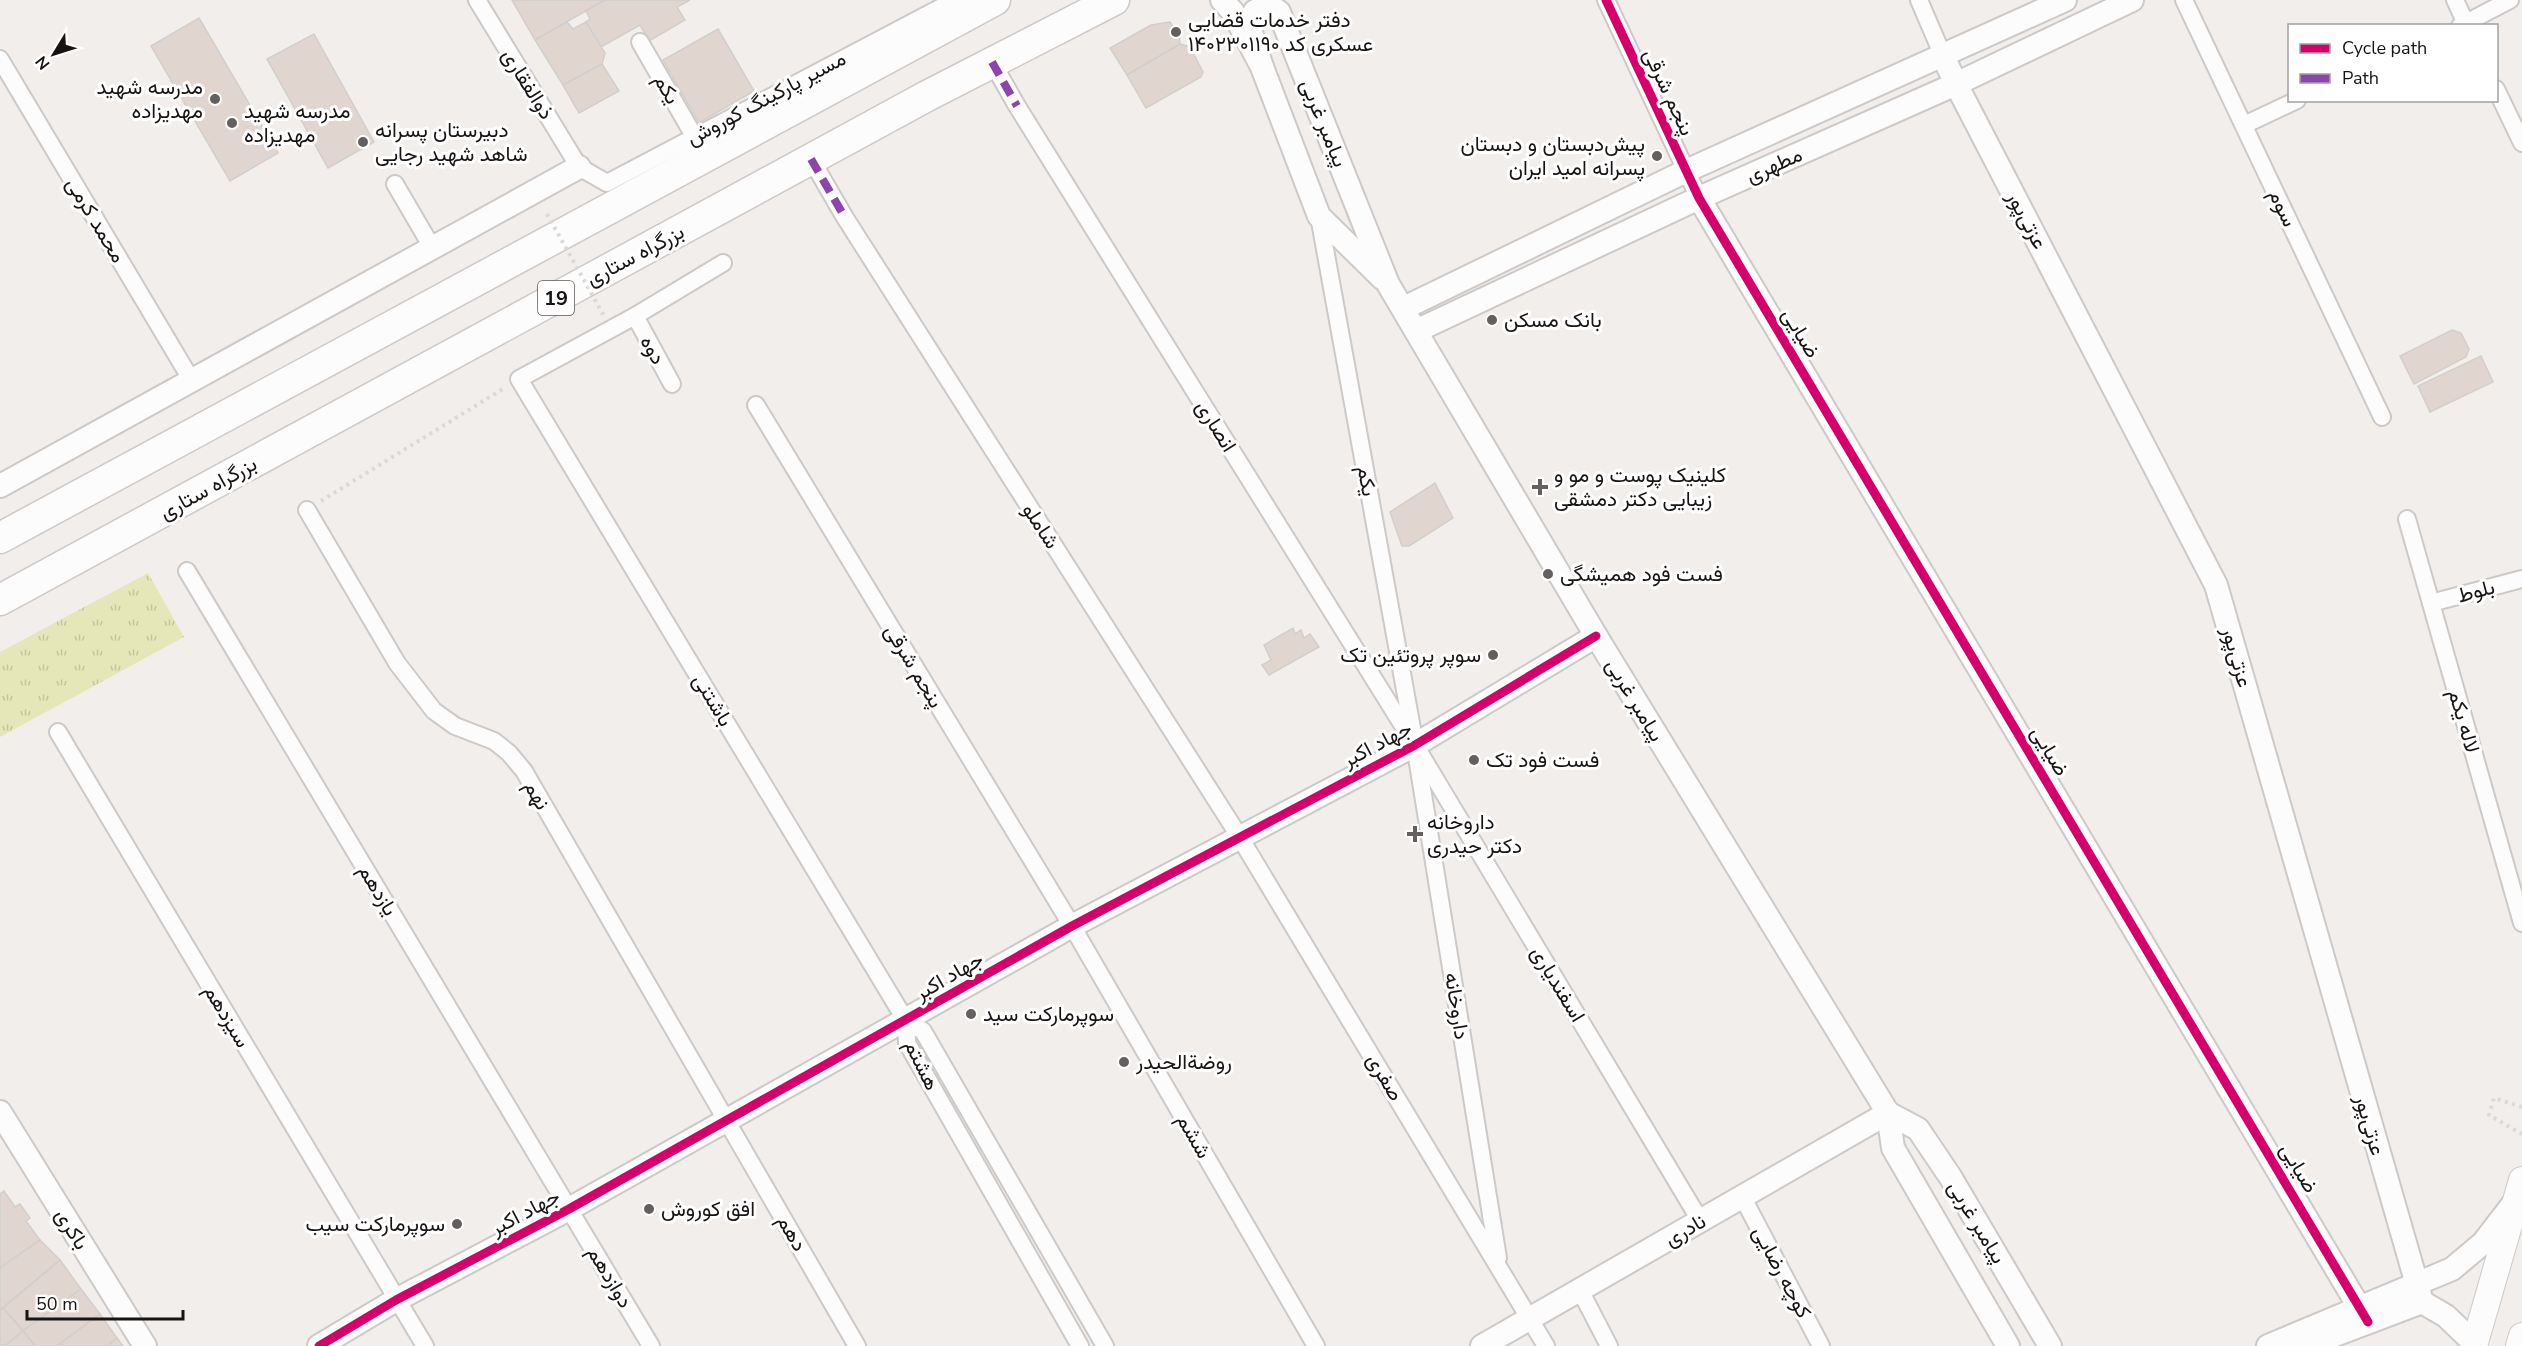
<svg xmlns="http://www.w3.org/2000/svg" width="2522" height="1346" font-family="'Nunito Sans',Vazirmatn,sans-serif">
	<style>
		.park { fill: url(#park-tufts) }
		.building { fill: #e1d6cf; stroke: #d2cecc; stroke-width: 1.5 }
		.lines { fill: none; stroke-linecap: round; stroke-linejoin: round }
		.street-casing { stroke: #cdc9c7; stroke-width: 20 }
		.secondary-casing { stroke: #cdc9c7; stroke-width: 26 }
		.primary-casing { stroke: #cdc9c7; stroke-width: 28 }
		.highway-casing { stroke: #cdc9c7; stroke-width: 33 }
		.path { stroke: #dad9d7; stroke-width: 4; stroke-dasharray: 3 4.5; stroke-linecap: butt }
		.street { stroke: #fdfcfc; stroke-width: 16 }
		.secondary { stroke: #fdfcfc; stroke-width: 22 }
		.primary { stroke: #fdfcfc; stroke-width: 26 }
		.highway { stroke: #fdfcfc; stroke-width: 30 }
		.path-bridge { stroke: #dad9d7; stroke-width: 4; stroke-dasharray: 3 4.5; stroke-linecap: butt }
		.quiet { stroke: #8e44ad; stroke-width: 8; stroke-dasharray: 15 8; stroke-linecap: butt }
		.cycleway-casing { stroke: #fff; stroke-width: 13 }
		.cycleway { stroke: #d6006c; stroke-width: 9 }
		.poi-dot { fill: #64605f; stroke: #fff; stroke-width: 2 }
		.labels { text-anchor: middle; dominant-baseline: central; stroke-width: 6; stroke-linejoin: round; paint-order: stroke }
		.shield { fill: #fff; stroke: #5d5a5a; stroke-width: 1.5 }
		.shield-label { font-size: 20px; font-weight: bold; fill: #171413 }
		.poi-label { font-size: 21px; fill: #171413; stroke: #fff; text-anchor: start }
		.street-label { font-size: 21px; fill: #171413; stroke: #fff }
	</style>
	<defs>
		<pattern id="park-tufts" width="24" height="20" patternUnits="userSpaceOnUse" patternTransform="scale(1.5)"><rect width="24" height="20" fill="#e6e7b8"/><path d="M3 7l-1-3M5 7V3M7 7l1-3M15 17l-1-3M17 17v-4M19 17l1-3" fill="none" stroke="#c5c59d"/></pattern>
	</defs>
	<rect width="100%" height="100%" fill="#f2eeeb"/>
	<path class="park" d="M148,573L184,637L0,737V652Z"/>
	<g class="building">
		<path d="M512,0H605L535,40Z"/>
		<path d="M605,0H690L677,7L685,20L649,41L640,25L601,47L586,22L590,19L586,11Z"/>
		<path d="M199,18L278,153L230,181L151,46Z"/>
		<path d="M567,22L573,29L586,22L605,53L602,64L563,85L535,40Z"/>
		<path d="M1170,22L1179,36L1180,44L1127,75L1110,48L1151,25Z"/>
		<path d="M718,29L754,91L699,123L663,60Z"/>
		<path d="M314,34L374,142L328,168L267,59Z"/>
		<path d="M1180,44L1190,47L1203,72L1201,77L1146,108L1127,75Z"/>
		<path d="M602,64L619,91L579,113L563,85Z"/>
		<path d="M2452,330L2461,333L2469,349L2466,357L2414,384L2400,356Z"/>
		<path d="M2481,356L2493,382L2430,412L2418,386Z"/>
		<path d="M1435,483L1453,518L1409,546H1402L1390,512Z"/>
		<path d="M1293,628L1295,634L1301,630L1304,638L1310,634L1319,647L1269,675L1262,665L1271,660L1264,645Z"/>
		<path d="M4,1191L15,1207L20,1204L30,1218L26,1221L40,1240L0,1269V1194Z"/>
		<path d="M40,1240L60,1260L0,1310V1268Z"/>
		<path d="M60,1260L81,1289L23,1331L3,1308Z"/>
		<path d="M81,1289L100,1314L57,1346H35L23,1331Z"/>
		<path d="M3,1308L23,1331L5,1346H0V1311Z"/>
		<path d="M100,1314L117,1338L107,1346H57Z"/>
		<path d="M23,1331L35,1346H5Z"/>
		<path d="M117,1338L123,1346H107Z"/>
	</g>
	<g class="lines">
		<defs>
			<g id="street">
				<path d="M477,0L579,167L607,183L955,0"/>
				<path d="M1606,0L1699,198"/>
				<path d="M1919,0L1943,56"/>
				<path d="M2184,0L2382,417"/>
				<path d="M2455,0L2467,26"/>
				<path d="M2460,26L2510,0"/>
				<path d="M640,42L694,136"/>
				<path d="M0,59L192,381"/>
				<path d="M992,62L1017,106L1415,745L1701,1222"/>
				<path d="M2496,89L2522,143"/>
				<path d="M2244,125L2297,100"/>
				<path d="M811,159L844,216L1239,836L1546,1346"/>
				<path d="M395,184L433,249"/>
				<path d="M1319,216L1415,745L1498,1258"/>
				<path d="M723,263L635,316L519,379L906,1021L923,1031L1105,1346"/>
				<path d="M635,316L672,384"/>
				<path d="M756,405L1072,926L1316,1346"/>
				<path d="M307,510L397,663L434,711L455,726L494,741L509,753L524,771L857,1346"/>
				<path d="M2407,519L2522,923"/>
				<path d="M187,571L651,1346"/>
				<path d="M2431,603L2522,579"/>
				<path d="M58,732L425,1346"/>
				<path d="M906,1021L907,1043L1080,1346"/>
				<path d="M1743,1198L1821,1346"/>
				<path d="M1580,1290L1609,1346"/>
			</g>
			<g id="secondary">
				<path d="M1222,0L1233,12L1262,67L1319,216L1382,278"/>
				<path d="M1943,56L1956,84L2216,585L2422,1302"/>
				<path d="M1262,67L1248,23L1255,11L1269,5L1279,12L1388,284L1596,636L1888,1113L1893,1148L2008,1346"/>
				<path d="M1699,198L2368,1322"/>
				<path d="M1404,308L1686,171L2065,0"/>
				<path d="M1416,331L1699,198L1956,84L2132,0"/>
				<path d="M0,486L579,167"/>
				<path d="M0,1112L145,1346"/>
				<path d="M1888,1113L1918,1129L1951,1178L2050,1346"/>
				<path d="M319,1346L396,1300L569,1209L1072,926L1415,745L1596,636"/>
				<path d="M1482,1346L1888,1113"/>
				<path d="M2268,1346L2452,1269L2483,1243L2513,1204"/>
				<path d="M2306,1346L2422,1302L2446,1316L2475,1344"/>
			</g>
			<g id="primary">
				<path d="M2474,1346L2522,1180"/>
				<path d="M2519,1346L2522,1336"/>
			</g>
			<g id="highway">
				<path d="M0,538L995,0"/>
				<path d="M0,600L927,96L1114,0"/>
			</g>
		</defs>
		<use href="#street" class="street-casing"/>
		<use href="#secondary" class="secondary-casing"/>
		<use href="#primary" class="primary-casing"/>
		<use href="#highway" class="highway-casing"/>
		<g class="path">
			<path d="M321,501L506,387"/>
			<path d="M2522,1107L2494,1098L2489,1115L2522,1134"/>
		</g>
		<use href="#street" class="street"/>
		<use href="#secondary" class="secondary"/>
		<use href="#primary" class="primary"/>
		<use href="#highway" class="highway"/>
		<path class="path-bridge" d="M547,214L604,316"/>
		<g class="quiet">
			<path d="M992,62L1017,106"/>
			<path d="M811,159L844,216"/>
		</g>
		<defs>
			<g id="cycleway">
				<path d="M1606,0L1699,198L2368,1322"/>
				<path d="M319,1346L396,1300L569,1209L1072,926L1415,745L1596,636"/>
			</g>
		</defs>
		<use href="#cycleway" class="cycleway-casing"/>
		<use href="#cycleway" class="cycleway"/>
	</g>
	<g class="poi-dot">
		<circle cx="1176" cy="32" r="6"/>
		<circle cx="215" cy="99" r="6"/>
		<circle cx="232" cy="123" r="6"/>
		<circle cx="363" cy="142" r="6"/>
		<circle cx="1657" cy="156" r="6"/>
		<circle cx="1492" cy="320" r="6"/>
		<path d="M1537 478h6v6h6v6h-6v6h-6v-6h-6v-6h6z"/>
		<circle cx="1548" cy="574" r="6"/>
		<circle cx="1493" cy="655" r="6"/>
		<circle cx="1474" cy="760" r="6"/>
		<path d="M1412 825h6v6h6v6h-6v6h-6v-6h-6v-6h6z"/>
		<circle cx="971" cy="1014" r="6"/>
		<circle cx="1124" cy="1062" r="6"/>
		<circle cx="649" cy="1209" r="6"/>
		<circle cx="457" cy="1224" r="6"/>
	</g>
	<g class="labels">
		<rect class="shield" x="538" y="281" width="36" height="34" rx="4.5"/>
		<g class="shield-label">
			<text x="556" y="298">19</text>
		</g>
		<g class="poi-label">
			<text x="1188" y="20">دفتر خدمات قضایی<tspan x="1188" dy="24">عسکری کد ۱۴۰۲۳۰۱۱۹۰</tspan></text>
			<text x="203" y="87" text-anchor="end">مدرسه شهید<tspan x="203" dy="24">مهدیزاده</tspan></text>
			<text x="244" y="111">مدرسه شهيد<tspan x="244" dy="24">مهديزاده</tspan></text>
			<text x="375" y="130">دبیرستان پسرانه<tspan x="375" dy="24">شاهد شهید رجایی</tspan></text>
			<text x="1645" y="144" text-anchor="end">پیش‌دبستان و دبستان<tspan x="1645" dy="24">پسرانه امید ایران</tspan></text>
			<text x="1504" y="320">بانک مسکن</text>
			<text x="1554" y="475">کلینیک پوست و مو و<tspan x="1554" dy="24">زیبایی دکتر دمشقی</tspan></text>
			<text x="1560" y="574">فست فود همیشگی</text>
			<text x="1481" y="655" text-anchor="end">سوپر پروتئین تک</text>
			<text x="1486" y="760">فست فود تک</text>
			<text x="1427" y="822">داروخانه<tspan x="1427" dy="24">دکتر حیدری</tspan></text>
			<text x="983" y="1014">سوپرمارکت سید</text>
			<text x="1136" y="1062">روضةالحیدر</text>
			<text x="661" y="1209">افق کوروش</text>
			<text x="445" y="1224" text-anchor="end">سوپرمارکت سیب</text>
		</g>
		<g class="street-label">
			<text transform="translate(528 84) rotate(58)">ذوالفقاری</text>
			<text transform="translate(667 89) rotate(60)">یکم</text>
			<text transform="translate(1669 92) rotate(65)">پنجم شرقی</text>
			<text transform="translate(766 98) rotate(-28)">مسیر پارکینگ کوروش</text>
			<text transform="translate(1324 123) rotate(68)">پیامبر غربی</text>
			<text transform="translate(1774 165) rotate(-24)">مطهری</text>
			<text transform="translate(2283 208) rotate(65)">سوم</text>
			<text transform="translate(96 220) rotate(59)">محمد کرمی</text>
			<text transform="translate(2027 220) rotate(62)">عزتی‌پور</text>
			<text transform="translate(635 255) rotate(-28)">بزرگراه ستاری</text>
			<text transform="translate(1801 333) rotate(59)">ضیایی</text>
			<text transform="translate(653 350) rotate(61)">دوه</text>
			<text transform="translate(1216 426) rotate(58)">انصاری</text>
			<text transform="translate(1367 481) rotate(80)">یکم</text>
			<text transform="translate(208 488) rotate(-29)">بزرگراه ستاری</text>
			<text transform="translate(1041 526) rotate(57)">شاملو</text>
			<text transform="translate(2476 591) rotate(-15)">بلوط</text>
			<text transform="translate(2237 657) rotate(74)">عزتی‌پور</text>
			<text transform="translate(914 666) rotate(59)">پنجم شرقی</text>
			<text transform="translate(713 700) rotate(59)">باشتنی</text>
			<text transform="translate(1635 700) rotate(59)">پیامبر غربی</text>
			<text transform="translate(2464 721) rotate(74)">لاله یکم</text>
			<text transform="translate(1377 744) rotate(-28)">جهاد اکبر</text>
			<text transform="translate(2050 751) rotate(59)">ضیایی</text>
			<text transform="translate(537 795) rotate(60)">نهم</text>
			<text transform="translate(378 890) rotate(59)">یازدهم</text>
			<text transform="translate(949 976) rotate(-30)">جهاد اکبر</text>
			<text transform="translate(1558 984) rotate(59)">اسفندیاری</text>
			<text transform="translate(1457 1006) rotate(81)">داروخانه</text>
			<text transform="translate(227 1016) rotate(59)">سیزدهم</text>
			<text transform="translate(922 1065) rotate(64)">هشتم</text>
			<text transform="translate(1385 1077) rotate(59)">صفری</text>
			<text transform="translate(2370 1125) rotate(74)">عزتی‌پور</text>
			<text transform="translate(1194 1136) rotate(60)">ششم</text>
			<text transform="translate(2299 1168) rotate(59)">ضیایی</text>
			<text transform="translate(525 1212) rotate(-28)">جهاد اکبر</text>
			<text transform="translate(1977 1222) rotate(59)">پیامبر غربی</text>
			<text transform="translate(72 1229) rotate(58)">باکری</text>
			<text transform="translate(1685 1230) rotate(-30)">نادری</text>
			<text transform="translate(792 1233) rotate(60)">دهم</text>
			<text transform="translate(1782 1272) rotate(62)">کوچه رضایی</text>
			<text transform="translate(610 1277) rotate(59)">دوازدهم</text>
		</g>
	</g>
	<rect x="2288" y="24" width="210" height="78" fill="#ffffff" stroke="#a2a1a1" stroke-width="1.5"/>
	<rect x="2300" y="44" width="30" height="9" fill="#d6006c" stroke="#a2a1a1" stroke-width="1.5"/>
	<text x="2342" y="54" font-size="18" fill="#171413">Cycle path</text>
	<rect x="2300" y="74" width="30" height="9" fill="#8e44ad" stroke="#a2a1a1" stroke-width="1.5"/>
	<text x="2342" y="84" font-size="18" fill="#171413">Path</text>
	<g transform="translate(54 54) rotate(232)" stroke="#ffffff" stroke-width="4.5" paint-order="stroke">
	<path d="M0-4.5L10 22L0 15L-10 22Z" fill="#171413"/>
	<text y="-9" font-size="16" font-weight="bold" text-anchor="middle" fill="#171413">N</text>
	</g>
	<path d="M27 1310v9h156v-9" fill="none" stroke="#171413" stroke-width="3"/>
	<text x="36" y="1310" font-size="18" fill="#171413" stroke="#ffffff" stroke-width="4.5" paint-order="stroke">50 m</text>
</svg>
